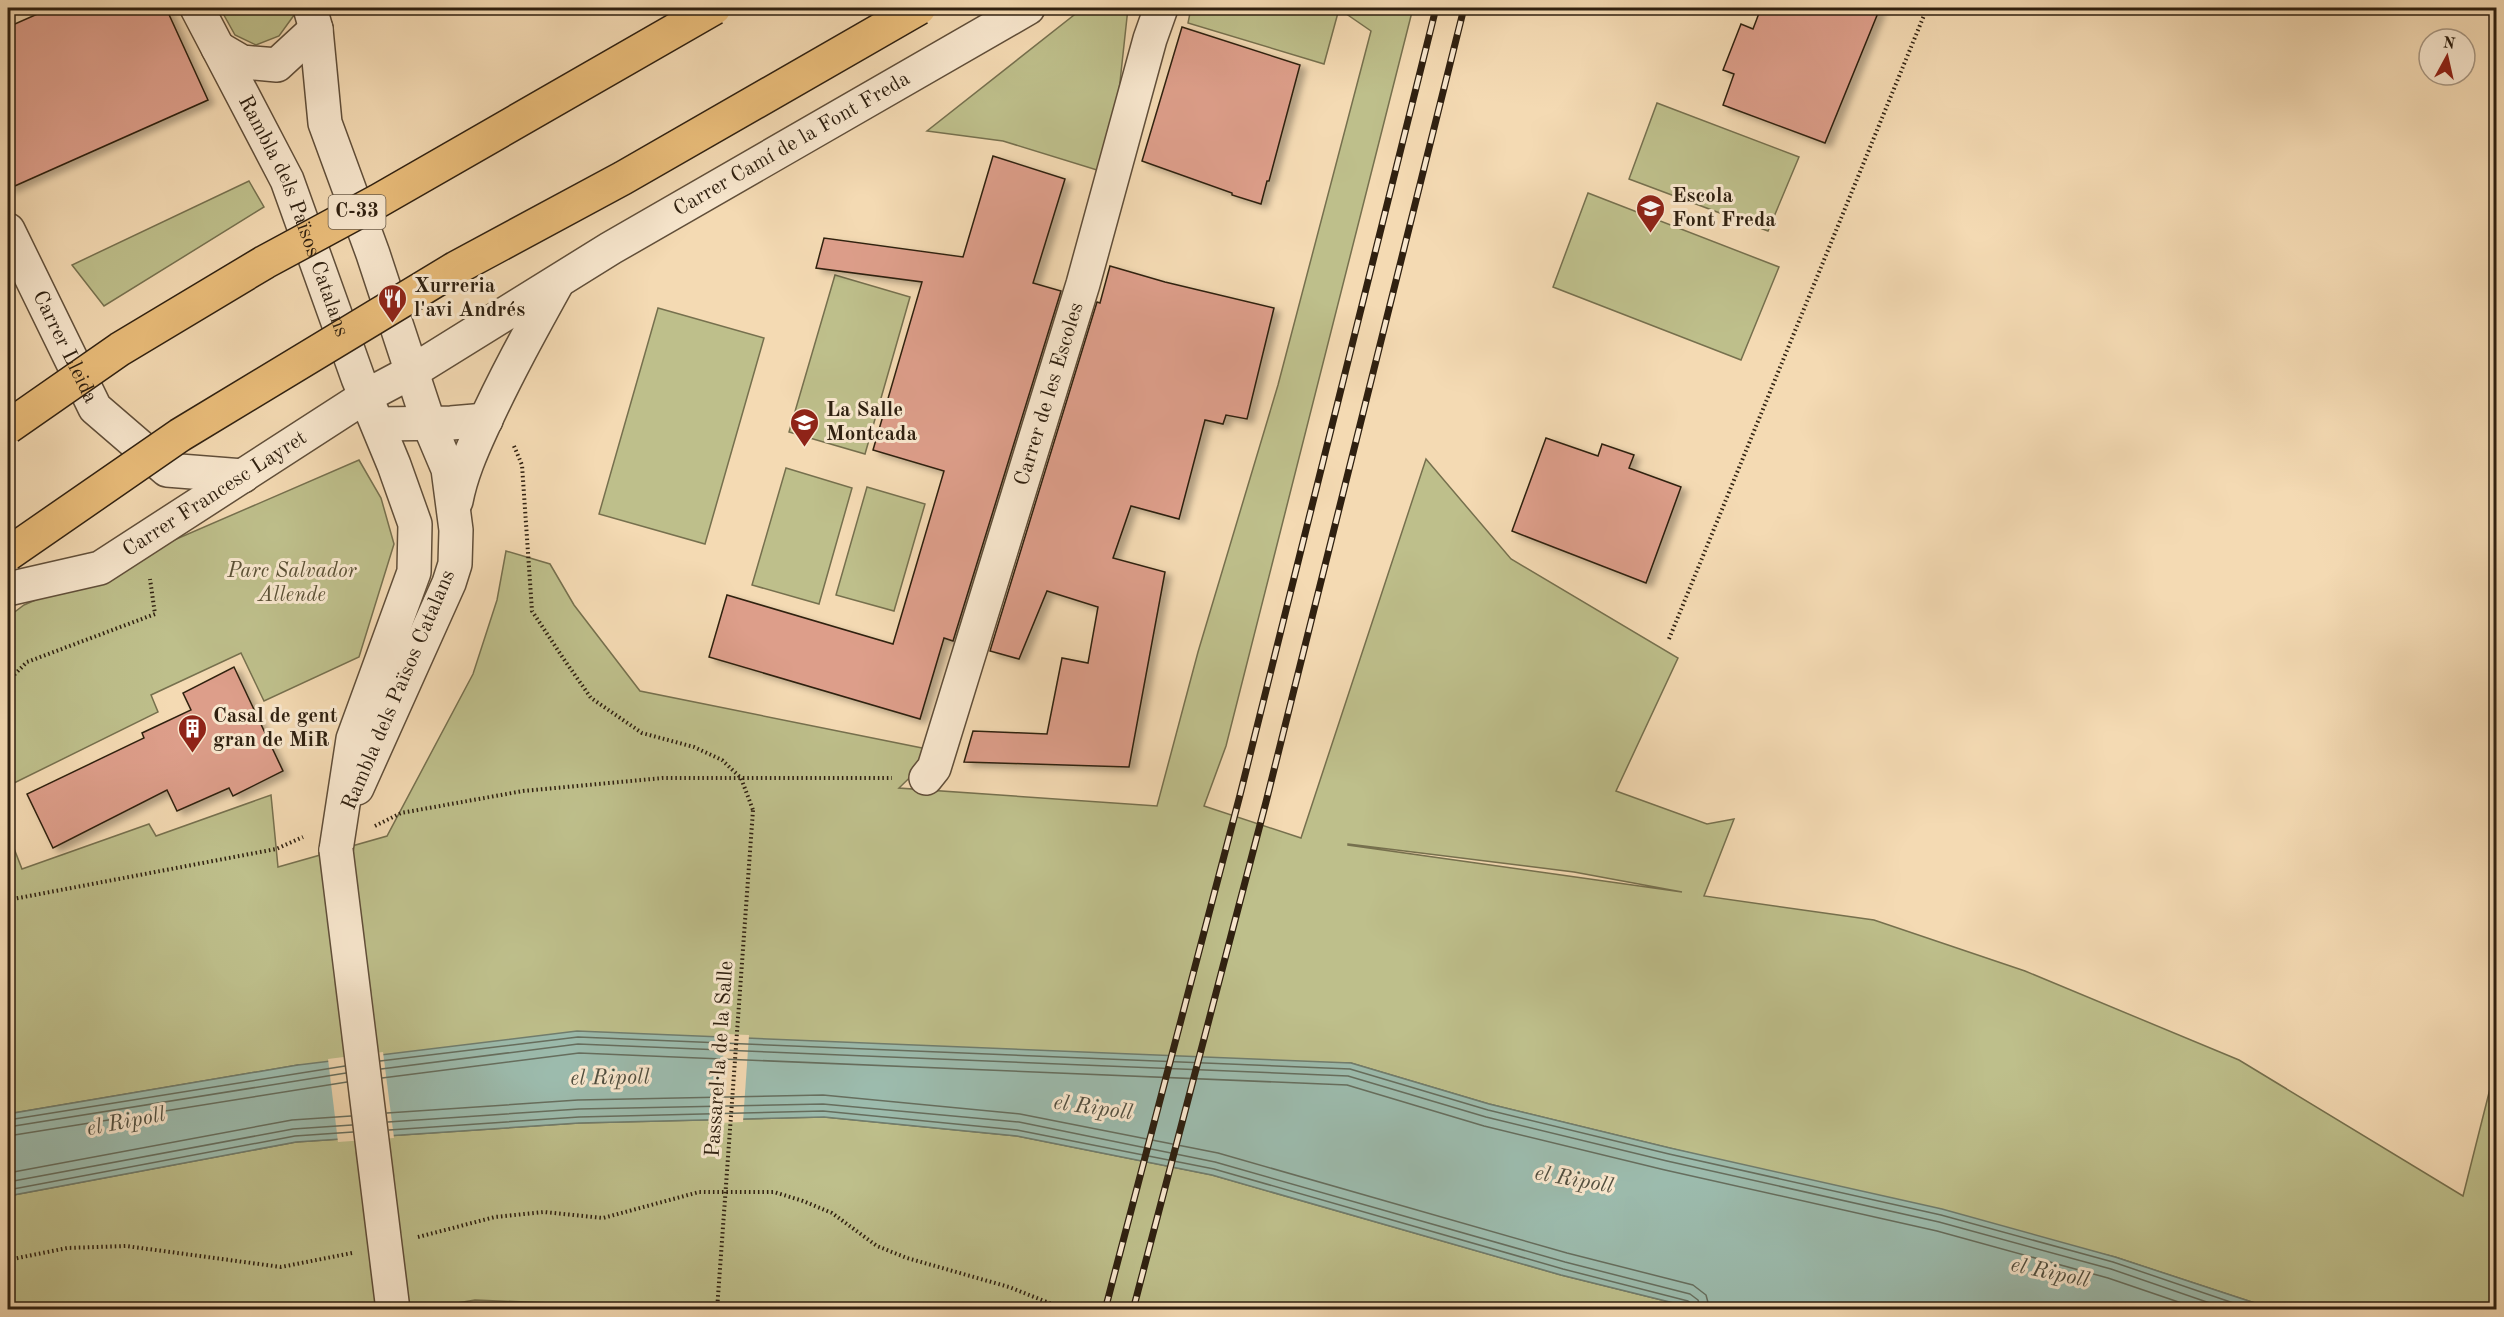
<svg xmlns="http://www.w3.org/2000/svg" width="2504" height="1317" font-family="'Old Standard TT',serif">
	<style>
		.green { fill: #bebf8b; stroke: #76704e; stroke-width: 1.5; fill-rule: evenodd }
		.water { fill: #9cbbad; stroke: #707d6e; stroke-width: 1.5 }
		.pier { fill: #f4dab3 }
		.lines { fill: none; stroke-linecap: round; stroke-linejoin: round }
		.shore { stroke: #666e5e; stroke-width: 1.5 }
		.building { fill: #dd9e8a; stroke: #2f2010; stroke-width: 1.5; filter: url(#shadow) }
		.minor-casing { stroke: #604e39; stroke-width: 36 }
		.path { stroke: #2f2010; stroke-width: 4; stroke-dasharray: 1.5 3; stroke-linecap: butt }
		.minor { stroke: #f8e7ce; stroke-width: 33 }
		.rail-casing { stroke: #2f2010; stroke-width: 7 }
		.rail { stroke: #f8e7ce; stroke-width: 4.5; stroke-dasharray: 14; stroke-linecap: butt }
		.minor-bridge-casing { stroke: #604e39; stroke-width: 36; stroke-linecap: butt }
		.motorway-bridge-casing { stroke: #2f2010; stroke-width: 36; stroke-linecap: butt }
		.path-bridge { stroke: #2f2010; stroke-width: 4; stroke-dasharray: 1.5 3; stroke-linecap: butt }
		.minor-bridge { stroke: #f8e7ce; stroke-width: 33 }
		.motorway-bridge { stroke: #eabd7a; stroke-width: 33 }
		.labels { text-anchor: middle; dominant-baseline: central; stroke-width: 6; stroke-linejoin: round; paint-order: stroke }
		.shield { fill: #f8e7ce; stroke: #6b5c49; stroke-width: 1.5 }
		.shield-label { font-size: 20px; font-weight: bold; fill: #2f2010 }
		.street-label { font-size: 21px; fill: #2f2010; stroke: #f8e7ce }
		.poi-label { font-size: 21px; font-weight: bold; fill: #2f2010; stroke: #f8e7ce; text-anchor: start }
		.park-label { font-size: 21px; font-style: italic; fill: #5a5035; stroke: #f8e7ce }
		.water-label { font-size: 22px; font-style: italic; fill: #504e3f; stroke: #f8e7ce }
	</style>
	<defs>
		<filter id="shadow"><feDropShadow dx="6" dy="4" stdDeviation="3" flood-color="#0004"/></filter>
	</defs>
	<rect width="100%" height="100%" fill="#f4dab3"/>
	<filter id="stains"><feTurbulence type="fractalNoise" baseFrequency=".00333" numOctaves="4"/><feColorMatrix values="0 0 0 0 .2 0 0 0 0 .09 0 0 0 0 .02 0 0 0 .5 -.17"/></filter>
	<radialGradient id="worn" r=".72"><stop offset=".6" stop-color="#630" stop-opacity="0"/><stop offset="1" stop-color="#630" stop-opacity=".3"/></radialGradient>
	<g class="green">
		<path d="M220,8H296L297,11L279,36L256,45L235,35Z"/>
		<path d="M1083,8H1128L1110,174L1003,141L927,131Z"/>
		<path d="M1191,8H1413L1226,746L1204,806L1301,838L1426,459L1511,559L1678,658L1616,791L1707,824L1734,819L1704,896L1874,920L2025,971L2239,1060L2463,1196L2496,1065V1309H2273L2115,1257L1489,1104L1351,1063L298,1065L8,1114V833L22,869L149,824L156,836L271,795L278,867L387,836L473,674L497,600L506,551L550,564L574,605L640,691L937,751L899,788L1157,806L1198,652L1278,385L1371,31L1339,9L1324,64L1188,23ZM1348,844L1574,872L1682,892L1348,845Z"/>
		<path d="M1657,103L1799,157L1768,231L1629,179Z"/>
		<path d="M249,181L264,207L104,306L72,265Z"/>
		<path d="M1588,193L1779,267L1741,360L1553,287Z"/>
		<path d="M835,275L910,297L865,454L789,432Z"/>
		<path d="M658,308L764,338L705,544L599,514Z"/>
		<path d="M359,460L381,498L394,544L359,657L264,701L241,653L151,695L158,712L8,786V617L24,605Z"/>
		<path d="M786,468L852,488L819,604L752,585Z"/>
		<path d="M867,487L925,504L894,611L836,595Z"/>
		<path d="M824,1117L1017,1136L1212,1175L1561,1275L1698,1309L655,1310L627,1306L475,1300L415,1310H8V1196L296,1142L579,1123Z"/>
	</g>
	<path class="water" d="M577,1031L1351,1063L1489,1104L1670,1148L1942,1209L2115,1257L2273,1309H1698L1561,1275L1212,1175L1017,1136L824,1117L579,1123L296,1142L8,1196V1114L298,1065Z"/>
	<g class="pier">
		<path d="M725,1034L749,1035L743,1122L718,1123Z"/>
		<path d="M383,1052L394,1138L338,1142L328,1059Z"/>
	</g>
	<g class="lines">
		<g class="shore">
			<path d="M380,1061L578,1037L1350,1069L1488,1110L1669,1154L1941,1215L2113,1262L2254,1310"/>
			<path d="M381,1069L578,1044L1348,1076L1486,1117L1667,1161L1939,1222L2111,1269L2230,1310"/>
			<path d="M382,1078L579,1053L1347,1085L1484,1126L1665,1170L1937,1231L2108,1278L2202,1310"/>
			<path d="M387,1113L578,1100L823,1095L1020,1114L1218,1153L1567,1253L1693,1285L1706,1295L1710,1310"/>
			<path d="M8,1120L345,1066"/>
			<path d="M388,1122L579,1109L823,1104L1019,1122L1215,1162L1565,1262L1690,1294L1698,1300L1701,1310"/>
			<path d="M8,1127L346,1073"/>
			<path d="M389,1130L579,1117L823,1111L1017,1130L1214,1169L1563,1269L1688,1301L1692,1304L1693,1310"/>
			<path d="M8,1136L347,1082"/>
			<path d="M8,1173L292,1120L351,1116"/>
			<path d="M8,1182L293,1129L352,1125"/>
			<path d="M8,1190L295,1136L353,1132"/>
		</g>
	</g>
	<g class="building">
		<path d="M51,8H166L208,100L8,189V27Z"/>
		<path d="M1761,8H1880L1825,143L1723,105L1734,74L1723,70L1741,24L1753,29Z"/>
		<path d="M1182,27L1300,65L1269,181H1267L1261,204L1232,195V193L1142,161Z"/>
		<path d="M993,156L1065,179L1033,283L1061,291L953,641L944,638L920,719L709,657L727,595L893,644L944,471L873,450L922,282L816,268L824,238L963,257Z"/>
		<path d="M1110,266L1165,282L1274,308L1247,419L1226,415L1223,424L1205,420L1179,519L1131,506L1113,558L1165,572L1129,767L964,762L973,731L1047,734L1062,658L1088,663L1098,607L1047,591L1019,659L990,651L1097,302L1100,303Z"/>
		<path d="M1546,438L1598,456L1602,444L1634,455L1629,468L1681,487L1646,583L1512,531Z"/>
		<path d="M234,667L283,771L233,796L229,788L177,811L167,790L53,848L27,794L144,738L142,733L191,710L183,693Z"/>
	</g>
	<g class="lines">
		<defs>
			<g id="minor">
				<path id="s1" d="M197,8L287,180L358,378L394,465L415,524L414,572L353,739L336,850"/>
				<path d="M310,8L316,29L325,123L373,254L429,424L448,469L456,530L455,564L449,583L357,788"/>
				<path d="M218,48L242,62L277,65L316,29"/>
				<path id="s2" d="M8,230L95,408L167,470L243,476"/>
				<path d="M378,424L451,423L486,420"/>
				<path d="M456,501C461,475 471,452 482,428C504,379 530,332 556,285"/>
				<path id="s3" d="M8,589L100,568L366,396L413,371L611,248L1028,8"/>
				<path id="s4" d="M926,778L934,768L1083,284L1150,39L1161,8"/>
			</g>
		</defs>
		<use href="#minor" class="minor-casing"/>
		<g class="path">
			<path d="M514,446L522,465L532,611L563,658L591,698L642,733L694,747L722,760L741,778L753,810"/>
			<path d="M1669,639L1927,8"/>
			<path d="M8,681L27,662L155,614L150,579"/>
			<path d="M375,826L401,813L523,791L663,778H892"/>
			<path d="M8,900L276,849L303,837"/>
			<path d="M418,1237L495,1217L544,1212L603,1218L699,1192H774L803,1201L832,1213L877,1246L907,1258L1009,1287L1067,1310"/>
			<path d="M8,1260L67,1248L126,1246L281,1267L352,1253"/>
		</g>
		<use href="#minor" class="minor"/>
		<defs>
			<g id="rail">
				<path d="M1105,1310L1240,795L1436,8"/>
				<path d="M1133,1310L1266,802L1464,8"/>
			</g>
		</defs>
		<use href="#rail" class="rail-casing"/>
		<use href="#rail" class="rail"/>
		<defs>
			<path id="minor-bridge" d="M336,850L393,1310"/>
			<g id="motorway-bridge">
				<path d="M8,427L120,349L265,262L378,201L714,8"/>
				<path d="M8,554L180,435L456,268L623,178L919,8"/>
			</g>
		</defs>
		<use href="#minor-bridge" class="minor-bridge-casing"/>
		<use href="#motorway-bridge" class="motorway-bridge-casing"/>
		<path class="path-bridge" d="M717,1310L753,810"/>
		<use href="#minor-bridge" class="minor-bridge"/>
		<use href="#motorway-bridge" class="motorway-bridge"/>
	</g>
	<defs>
		<symbol id="school-pin" viewBox="-11 -11 22 30"><path d="M0 17L-7.5 6A9.5 9.5 0 1 1 7.5 6Z" fill="#8f2418" stroke="#f8e7ce"/><path d="M0-5L7-2L0 1L-7-2ZM-4 1L0 2.5L4 1V4Q0 6-4 4Z" fill="#fff"/></symbol>
		<symbol id="restaurant-pin" viewBox="-11 -11 22 30"><path d="M0 17L-7.5 6A9.5 9.5 0 1 1 7.5 6Z" fill="#8f2418" stroke="#f8e7ce"/><path d="M-5-6h1v4h1v-4h1v4h1v-4h1v5L-1.5 .5V6h-2V.5L-5-1ZM5-6V6H3V1.5H1.5Q1.5-4 5-6Z" fill="#fff"/></symbol>
		<symbol id="building-pin" viewBox="-11 -11 22 30"><path d="M0 17L-7.5 6A9.5 9.5 0 1 1 7.5 6Z" fill="#8f2418" stroke="#f8e7ce"/><path d="M-4-6H4V6H1V3H-1V6H-4ZM-2.5-4.3h1.7v1.8h-1.7ZM.8-4.3h1.7v1.8H.8ZM-2.5-1h1.7V.8h-1.7ZM.8-1h1.7V.8H.8Z" fill="#fff"/></symbol>
	</defs>
	<g fill-rule="evenodd">
		<use href="#school-pin" x="1634" y="192" width="33" height="45"/>
		<use href="#restaurant-pin" x="376" y="282" width="33" height="45"/>
		<use href="#school-pin" x="788" y="406" width="33" height="45"/>
		<use href="#building-pin" x="176" y="712" width="33" height="45"/>
	</g>
	<g class="labels">
		<rect class="shield" x="328.5" y="195" width="57" height="34" rx="4.5"/>
		<g class="shield-label">
			<text x="357" y="212">C-33</text>
		</g>
		<g class="street-label">
			<text stroke="none"><textPath href="#s3" startOffset="906">Carrer Camí de la Font Freda</textPath></text>
			<text stroke="none"><textPath href="#s1" startOffset="230">Rambla dels Països Catalans</textPath></text>
			<text stroke="none"><textPath href="#s2" startOffset="130">Carrer Lleida</textPath></text>
			<text stroke="none"><textPath href="#s4" startOffset="404">Carrer de les Escoles</textPath></text>
			<text stroke="none"><textPath href="#s3" startOffset="231">Carrer Francesc Layret</textPath></text>
			<text transform="translate(399 690) rotate(-67)">Rambla dels Països Catalans</text>
			<text transform="translate(720 1059) rotate(-86)">Passarel·la de la Salle</text>
		</g>
		<g class="poi-label">
			<text x="1672" y="196">Escola<tspan x="1672" dy="24">Font Freda</tspan></text>
			<text x="414" y="286">Xurreria<tspan x="414" dy="24">l'avi Andrés</tspan></text>
			<text x="826" y="410">La Salle<tspan x="826" dy="24">Montcada</tspan></text>
			<text x="213" y="716">Casal de gent<tspan x="213" dy="24">gran de MiR</tspan></text>
		</g>
		<g class="park-label">
			<text x="292" y="571">Parc Salvador<tspan x="292" dy="24">Allende</tspan></text>
		</g>
		<g class="water-label">
			<text transform="translate(610 1078) rotate(-1)">el Ripoll</text>
			<text transform="translate(1093 1108) rotate(8)">el Ripoll</text>
			<text transform="translate(126 1122) rotate(-11)">el Ripoll</text>
			<text transform="translate(1574 1180) rotate(10)">el Ripoll</text>
			<text transform="translate(2050 1273) rotate(12)">el Ripoll</text>
		</g>
	</g>
	<rect width="2504" height="1317" fill="none" stroke="#f4dab3" stroke-width="30"/>
	<rect x="9" y="9" width="2486" height="1299" fill="none" stroke="#2f2010" stroke-width="3"/>
	<rect x="15" y="15" width="2474" height="1287" fill="none" stroke="#2f2010" stroke-width="1.5"/>
	<g transform="translate(2447 57) rotate(8)"><circle r="28" fill="#f8e7ce" stroke="#a89782" stroke-width="1.5"/>
	<path d="M0-4.5L10 22L0 15L-10 22Z" fill="#8f2418"/>
	<text y="-9" font-size="16" font-weight="bold" text-anchor="middle" fill="#2f2010">N</text>
	</g>
	<rect width="100%" height="100%" filter="url(#stains)"/>
	<rect width="100%" height="100%" fill="url(#worn)"/>
</svg>
